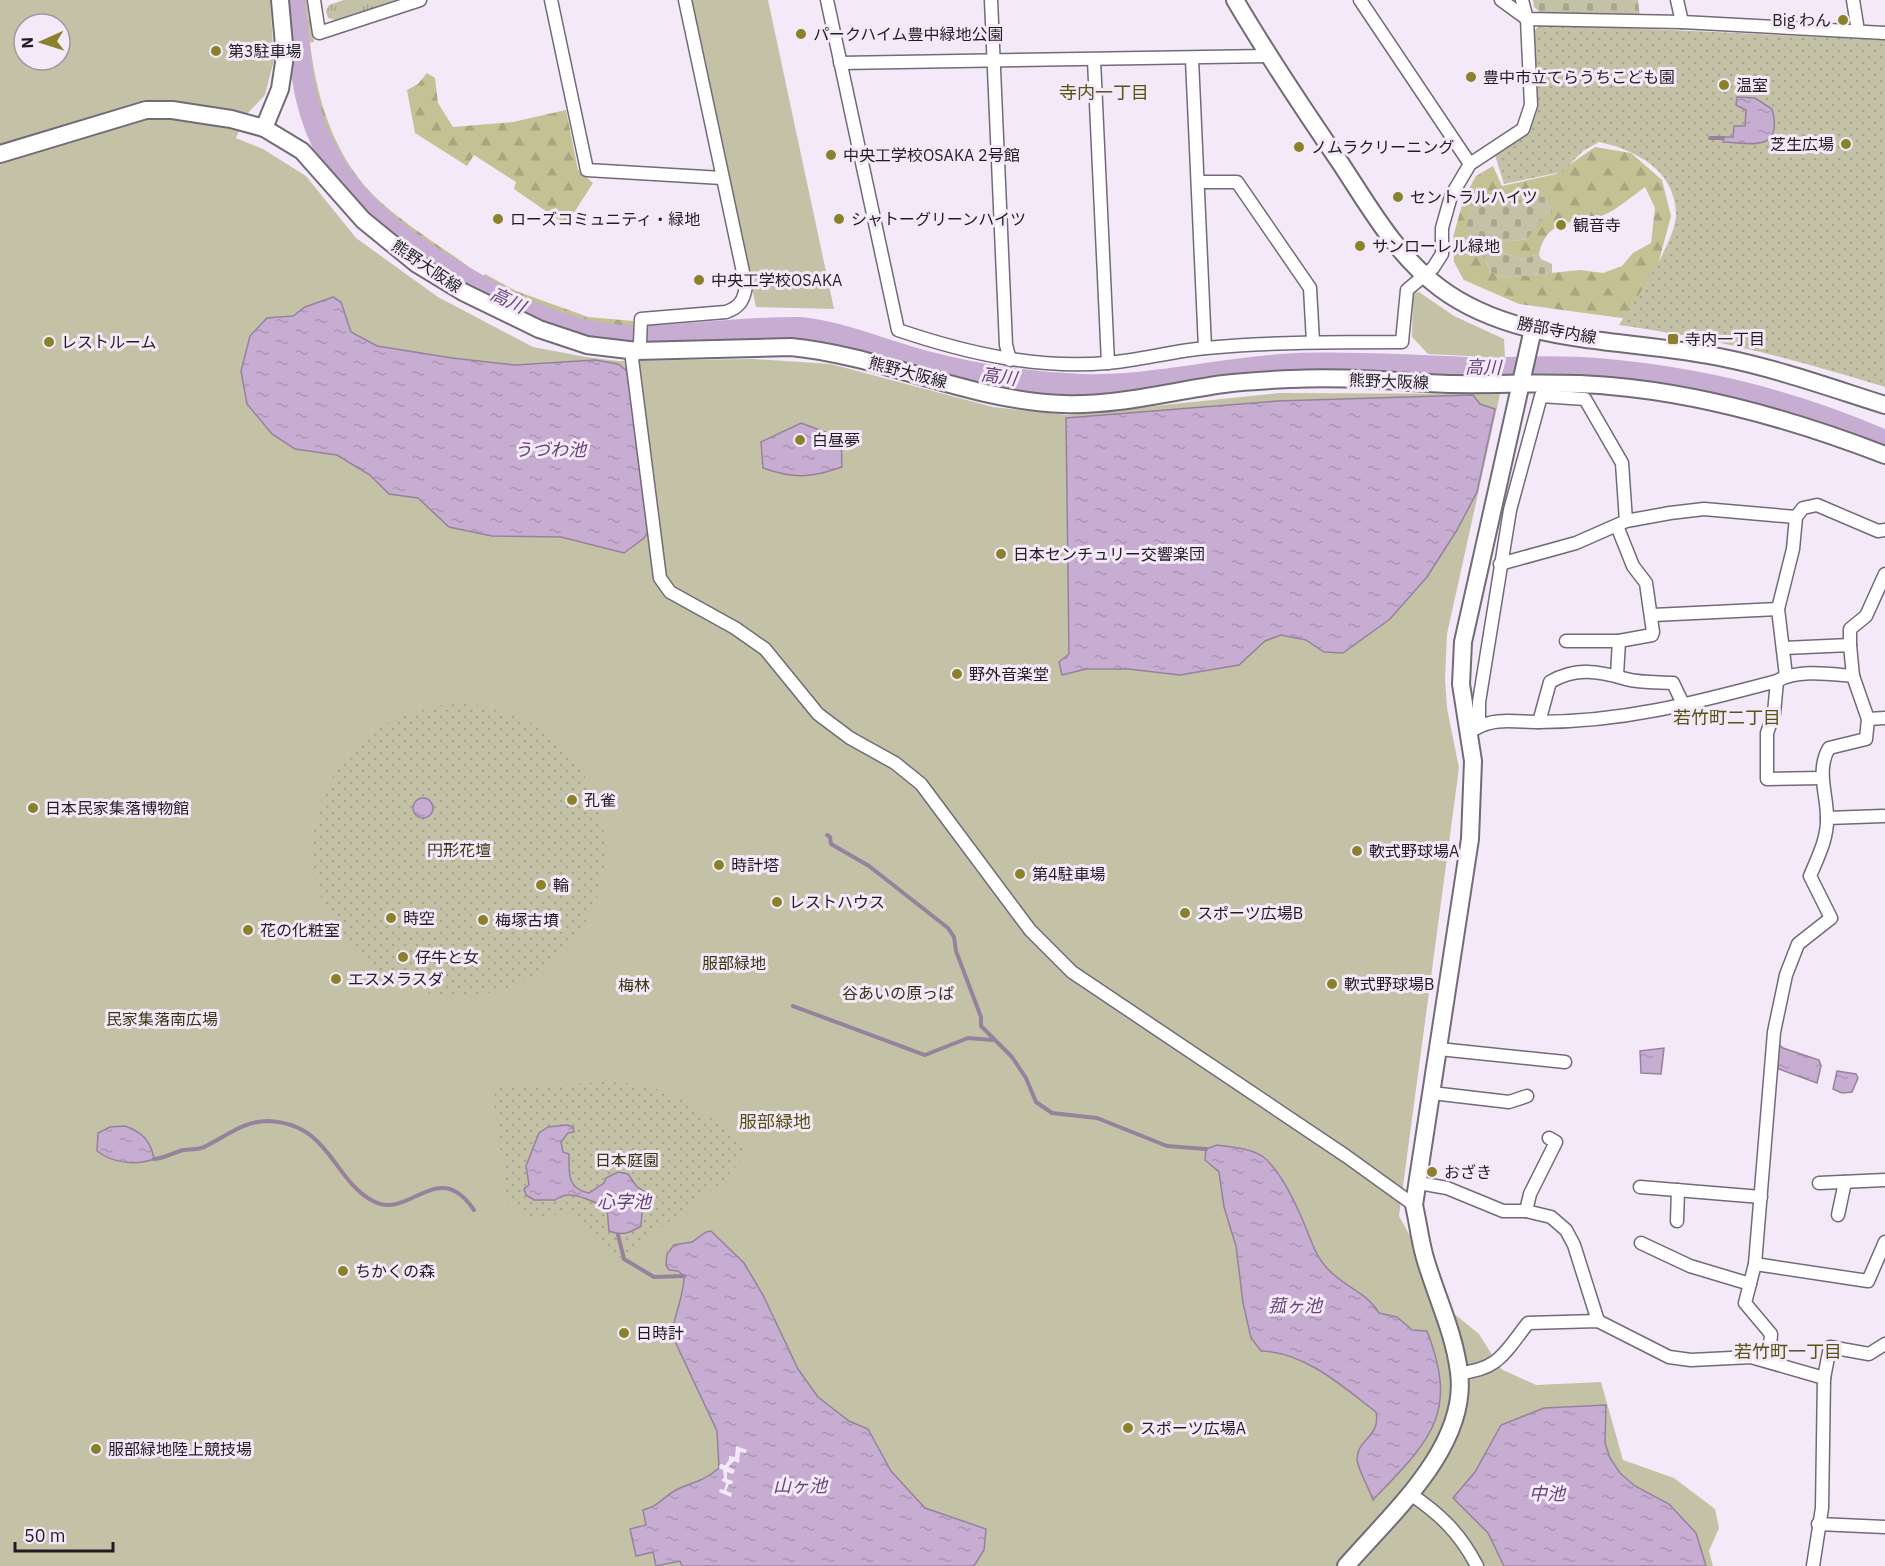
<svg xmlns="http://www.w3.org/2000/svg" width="1885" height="1566" font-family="'IBM Plex Sans','Noto Sans JP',sans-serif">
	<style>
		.grass { fill: url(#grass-tufts) }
		.forest { fill: url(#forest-firs); fill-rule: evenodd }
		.cemetery { fill: url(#cemetery-stones) }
		.park { fill: #c3c2a6; fill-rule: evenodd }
		.garden { fill: url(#garden-dots) }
		.water { fill: url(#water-ripples); stroke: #96829d; stroke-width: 1.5 }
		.pier { fill: #f4e9f8 }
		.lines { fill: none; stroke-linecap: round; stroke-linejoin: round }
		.stream { stroke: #96829d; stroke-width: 4 }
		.river { stroke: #c8add2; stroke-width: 22 }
		.street-casing { stroke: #736a77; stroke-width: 15 }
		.secondary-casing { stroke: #736a77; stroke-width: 20 }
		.street { stroke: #fff; stroke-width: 12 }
		.secondary { stroke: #fff; stroke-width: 16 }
		.poi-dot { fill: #89822a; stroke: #f4e9f8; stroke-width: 2 }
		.labels { text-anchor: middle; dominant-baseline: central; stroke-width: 6; stroke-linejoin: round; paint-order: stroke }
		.poi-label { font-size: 16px; fill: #201d22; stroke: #f4e9f8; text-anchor: start }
		.street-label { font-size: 16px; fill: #201d22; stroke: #f4e9f8 }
		.park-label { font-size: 16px; fill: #383511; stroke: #f4e9f8 }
		.neighbourhood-label { font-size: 18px; fill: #575215; stroke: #f4e9f8 }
		.water-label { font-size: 18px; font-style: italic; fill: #684475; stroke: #f4e9f8 }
	</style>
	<defs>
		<pattern id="grass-tufts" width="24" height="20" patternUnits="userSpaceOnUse" patternTransform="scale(1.5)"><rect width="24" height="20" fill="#c3c2a6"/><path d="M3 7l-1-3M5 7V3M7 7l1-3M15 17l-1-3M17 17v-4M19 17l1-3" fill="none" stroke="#a7a68f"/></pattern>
		<pattern id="forest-firs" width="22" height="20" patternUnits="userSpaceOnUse" patternTransform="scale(1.5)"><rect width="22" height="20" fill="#c4c195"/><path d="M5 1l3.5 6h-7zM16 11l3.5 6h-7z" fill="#a8a580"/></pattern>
		<pattern id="cemetery-stones" width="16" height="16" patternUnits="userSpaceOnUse" patternTransform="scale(1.5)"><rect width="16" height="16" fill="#c3c2a6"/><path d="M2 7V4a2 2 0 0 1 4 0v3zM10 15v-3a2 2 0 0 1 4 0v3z" fill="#a7a68f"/></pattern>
		<pattern id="garden-dots" width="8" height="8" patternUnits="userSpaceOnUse" patternTransform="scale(1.5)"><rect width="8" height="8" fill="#c3c2a6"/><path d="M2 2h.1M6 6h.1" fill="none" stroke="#a7a68f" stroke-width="1.8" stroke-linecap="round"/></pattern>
		<pattern id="water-ripples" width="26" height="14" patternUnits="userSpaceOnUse" patternTransform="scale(1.5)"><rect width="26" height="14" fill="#c8add2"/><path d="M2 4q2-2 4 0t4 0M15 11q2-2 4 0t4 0" fill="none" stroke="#ac94b4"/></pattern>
	</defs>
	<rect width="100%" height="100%" fill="#f4e9f8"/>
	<g class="grass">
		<path d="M298,0H309L314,42L302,44Z"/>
		<path d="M344,0H399L335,20L328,18L326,11L329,5Z"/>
	</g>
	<g class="forest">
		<path d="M310,43C316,92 329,140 360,180C383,211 436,243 468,266L464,273C442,259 419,246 398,231C337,187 309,116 302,44Z"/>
		<path d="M427,73L435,78L438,103L453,127L513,122L566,110L578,170L593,183L566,225L514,189L516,182L474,155L467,166L415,133L407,90L418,84Z"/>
		<path d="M1595,147L1631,153L1662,180L1671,216L1648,302L1629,319L1519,304L1464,280L1454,262L1453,237L1464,198L1476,176L1493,166L1502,186L1556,174ZM1645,187L1655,208L1651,243L1633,253L1622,266L1603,273L1580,270L1503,278L1490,271L1483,256L1549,201L1527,239L1503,242L1504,253L1523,259L1539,254C1547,217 1575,224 1601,216C1616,211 1632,196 1645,187Z"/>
		<path d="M485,274L516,291L588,317L633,321V331C570,326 535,313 479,282Z"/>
	</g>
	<g class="cemetery">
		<path d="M1533,0H1638L1640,17L1541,13L1534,7Z"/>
		<path d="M1544,197L1550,202L1552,215L1541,220L1527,239L1504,242V253L1523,259L1539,254L1541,259L1552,264V273L1503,278L1490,271L1483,256L1463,244L1471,206Z"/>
	</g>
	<g class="park">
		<path d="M0,0H270L274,60L265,95L247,114L236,138L263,149L306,176L356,238L438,297L533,347L586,357L618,361L753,359L831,364L993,407L1068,415L1279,393L1500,394L1447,634L1445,679L1447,708L1459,768L1399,1216L1452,1312L1479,1334L1501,1369L1536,1385L1601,1382L1623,1460L1674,1478L1715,1509L1719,1528L1709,1551L1713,1566H0ZM24,24H60V60H24Z"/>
		<path d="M691,0H768L834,309L756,307Z"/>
		<path d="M1419,292L1454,316L1504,339L1505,358L1428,354L1412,337L1413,294Z"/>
	</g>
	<g class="garden">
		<path d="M1541,24L1885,40V387C1795,359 1713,338 1619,325C1635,300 1676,242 1676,214C1675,170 1636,150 1599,142L1583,151L1562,172L1504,184L1495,155L1528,134L1538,107L1534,31Z"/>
		<circle cx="459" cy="850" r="146"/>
		<path d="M606,1082C620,1083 636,1082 648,1086C687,1097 718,1122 748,1148V1152L721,1183L653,1234L622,1264L617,1263L579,1217L566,1214L526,1217L508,1204L493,1098L498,1087Z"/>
	</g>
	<g class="water">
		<path d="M1737,97L1755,98L1772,109C1784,153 1750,143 1723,142V137H1733L1734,126H1745L1746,110L1736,105Z"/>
		<path d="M333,297L341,302L351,332L377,346L452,358L515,365L595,360L618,364L627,371L650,529L644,538L624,553L561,537L492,536L449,527L418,498L389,494L370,475L337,455L295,449L272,434L247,404L241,371L250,336L267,318L293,316L305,307Z"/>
		<path d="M1473,395L1480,404L1495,409L1477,492L1457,530L1427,577L1390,619L1343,653L1324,652L1306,640L1281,635L1265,641L1239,665L1180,675L1128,669H1086L1062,675L1059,662L1069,654L1066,418L1277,401Z"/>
		<path d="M801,423L841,438L842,467C811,478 794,479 763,468L761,442Z"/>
		<circle cx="423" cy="808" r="10"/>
		<path d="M1777,1043L1783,1048L1819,1060L1821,1066L1817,1083L1776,1068Z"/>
		<path d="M1664,1048L1661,1074L1641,1073L1640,1051Z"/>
		<path d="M1837,1071L1856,1074L1858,1078L1852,1092L1842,1093L1833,1089Z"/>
		<path d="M567,1125L573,1127L574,1132L568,1133L561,1142L563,1152L569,1154C569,1174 567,1189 589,1193L604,1183L606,1178L618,1172L628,1174L637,1187L650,1195L648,1199L643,1201L641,1226C630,1233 622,1236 609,1231L607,1209L604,1206C587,1200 570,1188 555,1200H534L526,1195L524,1189L529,1185L526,1166L539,1133L548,1127Z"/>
		<path d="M125,1126C142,1132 151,1141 154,1159C135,1166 113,1163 97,1151L98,1133L110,1127Z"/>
		<path d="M1217,1145C1231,1147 1249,1148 1262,1156C1278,1168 1292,1196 1300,1214C1309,1233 1313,1253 1327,1268C1342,1286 1367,1292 1379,1313L1397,1317L1412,1330L1427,1331C1460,1415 1429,1441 1373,1500C1370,1490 1357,1468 1357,1459C1357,1439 1381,1437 1376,1412C1342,1386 1305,1352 1261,1351L1251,1338L1243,1303L1236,1246L1224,1207L1219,1172L1205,1160L1206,1149Z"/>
		<path d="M711,1231L744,1263L763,1295L798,1369L818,1397L849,1421L868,1429L891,1471L925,1508L986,1529L984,1550L974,1566H682L680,1561L656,1566L653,1552L636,1556L630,1529L646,1525L643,1510C661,1505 661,1498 676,1490C692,1482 703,1482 719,1468L717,1431L672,1335C674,1314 684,1297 684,1276L678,1271L669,1270L666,1265L667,1254L674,1245L692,1242L706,1232Z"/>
		<path d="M1606,1405L1605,1443L1610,1458L1620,1473L1635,1486L1669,1504L1696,1533L1706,1566H1504L1488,1533L1453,1498L1475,1472L1501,1425L1544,1408Z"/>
	</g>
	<path class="pier" d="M736,1446L747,1450L746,1453L740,1452L739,1463L734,1461L728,1467L735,1470L733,1474L727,1472V1479L733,1481L732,1484H729L726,1491L732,1493L731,1497L719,1492L720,1489L724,1490L726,1483L721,1480L724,1478L723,1470L719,1468L720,1464L725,1465L729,1460V1456L735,1457Z"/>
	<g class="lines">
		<g class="stream">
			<path d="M1710,138H1723"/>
			<path d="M827,835L830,837L831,844L869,866L948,928L954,937L956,951L981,1017V1026L1012,1057L1026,1078L1036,1102L1052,1113L1097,1118L1167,1146L1206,1149"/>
			<path d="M793,1006L925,1055L968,1038L992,1040"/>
			<path d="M154,1159C167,1158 173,1152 184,1150C192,1149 200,1150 206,1146C227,1136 243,1121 268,1121C331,1124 331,1178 373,1201C410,1221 437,1156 474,1210"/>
			<path d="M618,1235L624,1259L654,1277L684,1276"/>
		</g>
		<path class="river" d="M294,0C298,33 299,67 307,99C329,192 401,242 480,286C525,311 575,335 629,336C686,337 743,327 801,328C843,333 882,350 923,361C976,375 1027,383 1082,385C1154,387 1225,367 1297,364C1354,362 1412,366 1469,368C1511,369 1554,365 1596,369C1695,377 1794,401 1885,441"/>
		<defs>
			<g id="street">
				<path d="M314,0L319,33L420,0"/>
				<path d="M551,0L587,170L722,178"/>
				<path d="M685,0L746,286C744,300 740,307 726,312L641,319L640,343L632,359L660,578L670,592L735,628L765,649L818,714L850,738L895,763L921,784L1030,930L1072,972L1346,1156L1414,1205"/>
				<path d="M827,0L898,330C966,353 1035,369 1107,363C1141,360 1173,351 1206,348C1271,342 1337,342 1402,342L1407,290L1433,268L1442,254V228L1451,196L1470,164L1523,129L1531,105L1527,19L1522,0"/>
				<path d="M991,0L1006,345L1010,360"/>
				<path d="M1360,0L1470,164"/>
				<path d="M1501,0L1527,19L1682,22L1885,33"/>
				<path d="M1677,0L1682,22"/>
				<path d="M1853,0L1858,31"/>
				<path d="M1192,59L1205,348"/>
				<path d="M1094,60L1108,363"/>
				<path d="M840,63L1268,56"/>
				<path d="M1198,182H1237L1310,288L1313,342"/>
				<path d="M1500,564L1576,543L1626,521L1670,513L1704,509L1796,517"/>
				<path d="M1653,615L1778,609"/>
				<path d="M1566,641H1619L1652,635L1653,632L1646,583L1633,566L1617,526"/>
				<path d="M1850,645V629L1866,616L1885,574"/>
				<path d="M1784,648L1850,645L1853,676"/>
				<path d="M1617,675L1619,641"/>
				<path d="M1786,676L1778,609L1793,549L1796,517L1803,508L1817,505L1878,531L1885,530"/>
				<path d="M1777,681L1774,713L1767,733V779L1822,778"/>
				<path d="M1539,722L1550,682C1576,667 1598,671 1626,679C1641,683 1658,682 1673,683L1684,706"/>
				<path d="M1479,726V702L1510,510L1541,396L1585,399L1622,463L1626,521"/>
				<path d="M1475,729C1493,717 1517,722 1538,722C1624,722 1694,703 1777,681C1798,669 1829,674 1853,676L1868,719L1885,718"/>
				<path d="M1827,818L1883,816"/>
				<path d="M1439,1049L1565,1062"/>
				<path d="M1432,1093L1509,1102L1527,1096"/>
				<path d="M1419,1183L1447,1188L1503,1211H1526L1551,1217L1566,1230L1574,1245L1598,1321"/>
				<path d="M1819,1183L1885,1180"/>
				<path d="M1640,1187L1761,1197"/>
				<path d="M1526,1211L1530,1194L1556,1142L1549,1138"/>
				<path d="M1838,1215L1845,1182"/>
				<path d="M1677,1221L1678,1190"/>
				<path d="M1641,1243L1690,1266L1750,1284"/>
				<path d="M1755,1264L1868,1281L1885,1242"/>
				<path d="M1769,1361L1771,1334L1745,1303L1755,1264L1774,1032L1786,975L1798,944L1831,918L1810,876C1818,857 1828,838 1827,817C1827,794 1816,770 1829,748L1866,739L1868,719"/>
				<path d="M1459,1373C1499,1370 1505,1352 1528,1323L1598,1321L1669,1357L1691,1360L1751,1357L1824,1378"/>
				<path d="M1409,1493C1440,1514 1460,1533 1477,1566"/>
				<path d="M1818,1524L1885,1527"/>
				<path d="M1813,1566L1822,1508L1824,1378L1830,1347L1869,1354L1885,1344"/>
			</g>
			<g id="secondary">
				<path d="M1235,0C1268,56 1304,110 1341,164C1370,208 1396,255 1440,288C1519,347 1631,338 1724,358C1778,369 1831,388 1885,405"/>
				<path d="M264,128L280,89L285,56L280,0"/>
				<path d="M0,154L146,110H172L231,119L264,128L302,151L363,220L417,264L463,292L539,329L587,345L637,351L791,347C883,356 970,401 1064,404C1117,406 1171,391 1224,384C1246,381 1269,380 1291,379C1345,376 1399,382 1453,384C1505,385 1557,381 1610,386C1704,394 1797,421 1885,455"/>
				<path d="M1346,1566C1391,1514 1469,1446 1459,1372C1454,1332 1436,1296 1425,1258C1420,1241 1418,1222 1414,1205L1470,839L1473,761L1461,684L1463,642L1533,329"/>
			</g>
		</defs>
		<use href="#street" class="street-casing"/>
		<use href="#secondary" class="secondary-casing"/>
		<use href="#street" class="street"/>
		<use href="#secondary" class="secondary"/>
	</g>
	<g class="poi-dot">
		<circle cx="1843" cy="20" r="6"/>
		<circle cx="801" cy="34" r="6"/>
		<circle cx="216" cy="51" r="6"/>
		<circle cx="1471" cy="77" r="6"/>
		<circle cx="1724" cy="85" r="6"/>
		<circle cx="1846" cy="144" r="6"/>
		<circle cx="1299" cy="147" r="6"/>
		<circle cx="831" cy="155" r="6"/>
		<circle cx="1398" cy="197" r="6"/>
		<circle cx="498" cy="219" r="6"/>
		<circle cx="839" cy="219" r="6"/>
		<circle cx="1561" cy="225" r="6"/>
		<circle cx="1360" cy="246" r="6"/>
		<circle cx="699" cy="280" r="6"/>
		<rect x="1667" y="333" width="12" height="12" rx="3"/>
		<circle cx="49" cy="342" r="6"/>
		<circle cx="800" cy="440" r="6"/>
		<circle cx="1001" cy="554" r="6"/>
		<circle cx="957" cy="674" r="6"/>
		<circle cx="572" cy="800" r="6"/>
		<circle cx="33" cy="808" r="6"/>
		<circle cx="1357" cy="851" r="6"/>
		<circle cx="719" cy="865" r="6"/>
		<circle cx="1020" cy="874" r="6"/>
		<circle cx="541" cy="885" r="6"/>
		<circle cx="777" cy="902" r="6"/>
		<circle cx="1185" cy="913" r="6"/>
		<circle cx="391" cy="918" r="6"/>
		<circle cx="483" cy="920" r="6"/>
		<circle cx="248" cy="930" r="6"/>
		<circle cx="403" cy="957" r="6"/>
		<circle cx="336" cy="979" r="6"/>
		<circle cx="1332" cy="984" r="6"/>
		<circle cx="1432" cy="1172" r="6"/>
		<circle cx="343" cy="1271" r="6"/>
		<circle cx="624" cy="1333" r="6"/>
		<circle cx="1128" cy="1428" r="6"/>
		<circle cx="96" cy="1449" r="6"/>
	</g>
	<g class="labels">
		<g class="poi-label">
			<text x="1831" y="20" text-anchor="end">Big わん</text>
			<text x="813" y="34">パークハイム豊中緑地公園</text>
			<text x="228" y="51">第3駐車場</text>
			<text x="1483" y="77">豊中市立てらうちこども園</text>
			<text x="1736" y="85">温室</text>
			<text x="1834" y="144" text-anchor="end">芝生広場</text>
			<text x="1311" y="147">ノムラクリーニング</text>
			<text x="843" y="155">中央工学校OSAKA 2号館</text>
			<text x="1410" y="197">セントラルハイツ</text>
			<text x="510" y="219">ローズコミュニティ・緑地</text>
			<text x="851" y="219">シャトーグリーンハイツ</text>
			<text x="1573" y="225">観音寺</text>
			<text x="1372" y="246">サンローレル緑地</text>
			<text x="711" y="280">中央工学校OSAKA</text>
			<text x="1685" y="339">寺内一丁目</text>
			<text x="61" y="342">レストルーム</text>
			<text x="812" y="440">白昼夢</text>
			<text x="1013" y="554">日本センチュリー交響楽団</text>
			<text x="969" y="674">野外音楽堂</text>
			<text x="584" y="800">孔雀</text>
			<text x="45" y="808">日本民家集落博物館</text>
			<text x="1369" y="851">軟式野球場A</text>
			<text x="731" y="865">時計塔</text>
			<text x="1032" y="874">第4駐車場</text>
			<text x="553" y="885">輪</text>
			<text x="789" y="902">レストハウス</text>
			<text x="1197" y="913">スポーツ広場B</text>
			<text x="403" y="918">時空</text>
			<text x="495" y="920">梅塚古墳</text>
			<text x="260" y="930">花の化粧室</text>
			<text x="415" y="957">仔牛と女</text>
			<text x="348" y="979">エスメラスダ</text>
			<text x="1344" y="984">軟式野球場B</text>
			<text x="1444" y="1172">おざき</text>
			<text x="355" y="1271">ちかくの森</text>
			<text x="636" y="1333">日時計</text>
			<text x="1140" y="1428">スポーツ広場A</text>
			<text x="108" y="1449">服部緑地陸上競技場</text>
		</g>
		<g class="street-label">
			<text transform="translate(427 266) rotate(34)">熊野大阪線</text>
			<text transform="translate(1557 330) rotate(11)">勝部寺内線</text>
			<text transform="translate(908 372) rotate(15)">熊野大阪線</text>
			<text transform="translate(1389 381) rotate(2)">熊野大阪線</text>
		</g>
		<g class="park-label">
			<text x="459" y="850">円形花壇</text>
			<text x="734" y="963">服部緑地</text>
			<text x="634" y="985">梅林</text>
			<text x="898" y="993">谷あいの原っぱ</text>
			<text x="162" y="1019">民家集落南広場</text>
			<text x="627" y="1160">日本庭園</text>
		</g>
		<g class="neighbourhood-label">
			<text x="1104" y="92">寺内一丁目</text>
			<text x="1727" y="717">若竹町二丁目</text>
			<text x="775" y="1121">服部緑地</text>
			<text x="1788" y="1351">若竹町一丁目</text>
		</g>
		<g class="water-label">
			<text transform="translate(508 300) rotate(25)">高川</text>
			<text transform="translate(1483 367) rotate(1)">高川</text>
			<text transform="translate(999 376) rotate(8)">高川</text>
			<text x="550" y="449">うづわ池</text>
			<text x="624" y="1201">心字池</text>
			<text x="1295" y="1305">菰ヶ池</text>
			<text x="800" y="1485">山ヶ池</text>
			<text x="1547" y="1493">中池</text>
		</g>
	</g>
	<g transform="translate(42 42) rotate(267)"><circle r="28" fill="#f4e9f8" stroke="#9f97a2" stroke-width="1.5"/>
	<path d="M0-4.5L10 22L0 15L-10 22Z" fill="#89822a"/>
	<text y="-9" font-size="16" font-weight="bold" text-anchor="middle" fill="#201d22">N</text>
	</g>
	<path d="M15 1542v9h98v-9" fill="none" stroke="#201d22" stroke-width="3"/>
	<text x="24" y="1542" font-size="18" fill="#201d22" stroke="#f4e9f8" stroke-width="4.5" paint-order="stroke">50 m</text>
</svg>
